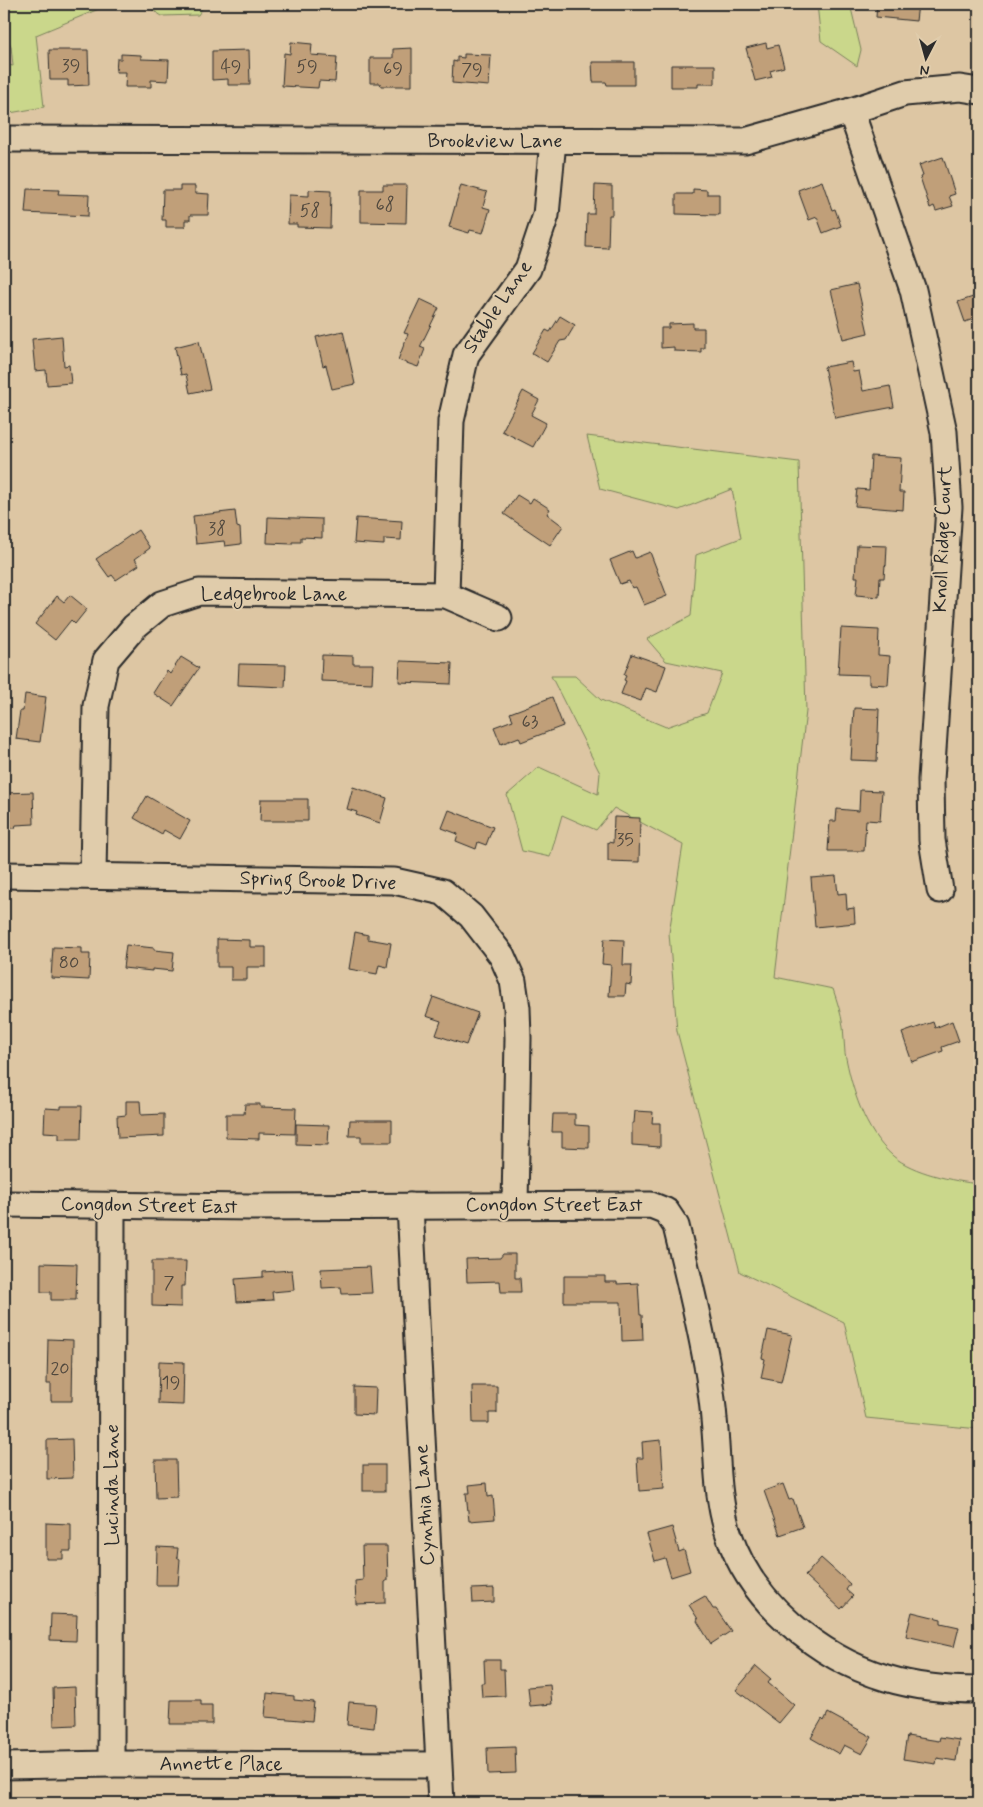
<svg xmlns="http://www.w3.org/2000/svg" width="983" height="1807" font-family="Mynerve,sans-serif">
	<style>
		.green { fill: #cad78b; stroke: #7a815b }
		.building { fill: #c09f79; stroke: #2b2b2b }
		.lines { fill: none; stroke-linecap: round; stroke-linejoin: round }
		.minor-casing { stroke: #2b2b2b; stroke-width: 29 }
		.minor { stroke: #e0ccab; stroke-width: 25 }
		.labels { text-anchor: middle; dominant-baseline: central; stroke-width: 4; stroke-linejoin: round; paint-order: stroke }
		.number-label { font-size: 18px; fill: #50483e }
		.street-label { font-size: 20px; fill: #2b2b2b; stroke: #e0ccab }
	</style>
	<rect width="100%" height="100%" fill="#ddc6a3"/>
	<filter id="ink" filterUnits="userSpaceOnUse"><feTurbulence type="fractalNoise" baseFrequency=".02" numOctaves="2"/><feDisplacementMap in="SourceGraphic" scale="10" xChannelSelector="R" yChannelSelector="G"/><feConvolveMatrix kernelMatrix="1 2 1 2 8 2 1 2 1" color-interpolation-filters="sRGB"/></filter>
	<g filter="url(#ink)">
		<g class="green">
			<path d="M4,4H124L106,6L36,35L44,107L4,114V64L13,66L11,46L4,32Z"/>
			<path d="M143,4H205L198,15L162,16Z"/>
			<path d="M467,4H636L605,8Z"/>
			<path d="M817,4H850L861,50L857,66L821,41Z"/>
			<path d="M587,436L799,462L806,711L775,977L833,989C837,1001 841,1013 843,1026C844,1035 844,1044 845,1053C852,1089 864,1131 893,1156C913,1173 953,1181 979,1184V1429L866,1418L844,1322L740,1272L677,1031L669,933L683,845L614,808L596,830L562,815L550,857L522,851L507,795L539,767L598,794L600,773L551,676H575L601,700L666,727L707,713L722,673L666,661L647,639L691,616L696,555L741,538L732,489L679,510L600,489Z"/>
		</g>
		<g class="building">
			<path d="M877,4H918L916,21L876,17Z"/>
			<path d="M291,42L312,44L311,55L337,57L335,82L319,81L318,88L282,86L284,53L290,54Z"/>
			<path d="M766,43L767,48L778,45L784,67L770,71L772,77L755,81L746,48Z"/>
			<path d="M412,48V86H381L380,83H370V58H393V49Z"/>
			<path d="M49,50H88L89,85L68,86V80H50Z"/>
			<path d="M249,50L250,85H228V79L212,80V51Z"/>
			<path d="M121,54L141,55V59L169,60L168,81L151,80V87H125L126,72H116L117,59H121Z"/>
			<path d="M464,54L491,55L489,86L452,83L453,61L457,62V57L464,58Z"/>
			<path d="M592,62H634V85H607L606,82H593Z"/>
			<path d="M671,65H715V84H698V87H671Z"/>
			<path d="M943,157L955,194L949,196L953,206L936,211L934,206L930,208L920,177L923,176L919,165Z"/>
			<path d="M822,181L832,210L835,209L841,226L823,233L817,217L809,220L798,190Z"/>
			<path d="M383,185H407L406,223L361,222V190H383Z"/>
			<path d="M461,185L487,192L483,207L490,209L483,233L470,230L469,233L449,227Z"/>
			<path d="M595,185L612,186V215H609L608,248L586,247L587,214H594Z"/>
			<path d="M180,186H195V193L209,194L208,215H190V220H185V227H166V220H162L163,190H180Z"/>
			<path d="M27,189L59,190L58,194L89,195L88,216L25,213Z"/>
			<path d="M693,189L707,190V194H719V215L676,214V194H693Z"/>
			<path d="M309,190L331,191L330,228L297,227V224H288L289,195L309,196Z"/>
			<path d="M857,284L868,333L843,339L831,290Z"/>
			<path d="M979,295V317L965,322L958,302Z"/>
			<path d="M420,299L439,308L420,347L425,349L418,367L398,360L408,334L404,333Z"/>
			<path d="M560,316L575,325L566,340L560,341L547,362L532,353L546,330L550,332Z"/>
			<path d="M693,323V328H704V348H701V352L674,351V347L661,348V328H669V324Z"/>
			<path d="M343,331L355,384L332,389L326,365L323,366L316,337Z"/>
			<path d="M62,336L64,366L69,365L71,383L47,385L46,370L35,371L32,339Z"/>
			<path d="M199,341L210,389L190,393L186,374L181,375L175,347Z"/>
			<path d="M851,362L853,372L859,371L863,391L890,386L894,407L835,418L824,367Z"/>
			<path d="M523,391L539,400L531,415L546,423L533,447L502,431Z"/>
			<path d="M871,456L901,458L899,492H904L903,510L855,506L857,489L869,490Z"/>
			<path d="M517,495L530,503L533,498L550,509L547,514L563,526L550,545L504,514Z"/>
			<path d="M235,511L237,527L240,528L241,544L225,546L224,541L196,544L193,516Z"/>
			<path d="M268,517L322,519V538L301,537V542H292V544L267,543Z"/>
			<path d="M356,518L402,521L401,540L384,539V545L354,543Z"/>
			<path d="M138,530L150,548L135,559L139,565L116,580L112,575L109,577L96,559Z"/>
			<path d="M857,545L887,546L886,566L885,565L884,578H880L879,597L856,595L858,577H855Z"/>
			<path d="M632,551L635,558L650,552L667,596L644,605L636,587L632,588L629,581L620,584L610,560Z"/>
			<path d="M70,595L87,609L75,624L71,620L55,640L35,624L57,596L64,602Z"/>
			<path d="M841,628L879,630L878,655L890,656L888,685L869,684V675L838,674Z"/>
			<path d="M632,654L666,666L657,692L646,688L641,701L621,694L626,681L624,680L626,676L624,675Z"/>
			<path d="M322,655L353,656V664H373L372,683L321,681Z"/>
			<path d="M181,657L199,668L173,706L153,693L167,671L170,674Z"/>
			<path d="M400,661L452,663L451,684L399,682Z"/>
			<path d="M239,664L286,665L285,687L238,685Z"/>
			<path d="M25,694L46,697L40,742L16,739L20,711H23Z"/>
			<path d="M552,697L563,726L521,742L519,737L501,744L494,727L513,720L510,713Z"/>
			<path d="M854,708L879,709L877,761L851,760Z"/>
			<path d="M353,787L387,798L380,823L356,815L357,812L347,809Z"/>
			<path d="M860,790L882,791L880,821L866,820L864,851H828L830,821H836L837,809L859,811Z"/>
			<path d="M33,792L34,824L16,825L15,828H4V793Z"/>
			<path d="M147,796L190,821L180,839L164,830L162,834L134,818Z"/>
			<path d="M261,799H308V821H260Z"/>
			<path d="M449,810L493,827L486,845L478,842L476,849L456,841L458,834L442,828Z"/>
			<path d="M614,817L640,818L639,862L608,861V842L613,843Z"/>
			<path d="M836,876L838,894L846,893L847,909L854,908L855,923L815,927L811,878Z"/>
			<path d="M355,932L368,935V939L391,943L387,967L379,965L377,974L349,969Z"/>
			<path d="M217,939L250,940V947H266V967H247V980H231V967H217Z"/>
			<path d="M604,939L624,940L623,965H632L631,985L626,984L625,996H609L611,965L602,964Z"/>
			<path d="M126,945L154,948V950L174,952L172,971L152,969V971L123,968Z"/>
			<path d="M53,947L82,948V954H90L89,980L51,978Z"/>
			<path d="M433,997L478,1013L466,1045L436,1035L441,1021L426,1016Z"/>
			<path d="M952,1021L959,1041L942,1047L943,1051L912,1062L902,1033L933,1022L935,1028Z"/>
			<path d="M126,1101H140L141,1115L164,1114V1136L118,1138L117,1116L126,1115Z"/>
			<path d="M245,1104H260V1107L296,1108L295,1134L259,1133V1139L226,1138V1114H244Z"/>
			<path d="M61,1106H82L81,1139H59V1133L44,1132L45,1108L61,1109Z"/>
			<path d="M635,1111L653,1112L652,1123H660V1147L632,1145V1123H634Z"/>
			<path d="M553,1114H575V1125L589,1126V1148L562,1147V1132H552Z"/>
			<path d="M350,1120H392V1142H361V1136H349Z"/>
			<path d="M296,1124L329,1125L328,1145L296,1144Z"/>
			<path d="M503,1254H515V1278H520L521,1292H501L500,1281L467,1282L466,1259L500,1258Z"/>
			<path d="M152,1261H186L185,1286H181V1307L152,1306Z"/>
			<path d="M41,1263L77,1264L76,1300H51V1292H41Z"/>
			<path d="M370,1267L372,1293L342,1294L341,1287L322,1288L321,1269Z"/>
			<path d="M292,1270L294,1290L272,1292L273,1300L237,1302L235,1279L263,1277V1272Z"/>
			<path d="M564,1276H605V1282H617V1284L638,1283L640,1315H642L643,1340L622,1341L621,1302H564Z"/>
			<path d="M768,1330L792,1335L781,1382L761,1378L765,1359L762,1358Z"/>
			<path d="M48,1339L73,1340L72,1401H51V1384H47Z"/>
			<path d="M159,1361L184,1362L183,1405L158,1404Z"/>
			<path d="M472,1386H497V1413H489V1423H473Z"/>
			<path d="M354,1387L376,1388L375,1415L354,1414Z"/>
			<path d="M72,1439L73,1478L47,1479V1440Z"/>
			<path d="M661,1440L664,1489L639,1491L637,1458H643L642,1442Z"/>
			<path d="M155,1460H176L177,1497L156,1498Z"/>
			<rect x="363" y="1465" width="22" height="26"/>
			<path d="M487,1483L488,1497L493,1496L495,1519L469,1521L466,1493H470L469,1485Z"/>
			<path d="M783,1484L789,1500L793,1499L803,1527L780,1535L764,1491Z"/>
			<path d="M46,1523L71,1524V1551H63V1559H46Z"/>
			<path d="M672,1527L679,1552L684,1550L690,1571L671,1577L665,1558L655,1561L647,1534Z"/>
			<path d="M362,1546H387L388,1580L385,1582V1603L356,1604L355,1581L363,1580Z"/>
			<path d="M157,1547L178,1548L177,1557L180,1559L178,1585H156Z"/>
			<path d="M821,1558L850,1584L846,1590L853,1596L841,1609L805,1576Z"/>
			<path d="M494,1588V1602L473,1603L472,1589Z"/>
			<path d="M705,1596L713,1609H716L731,1631L711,1644L697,1621L698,1619L689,1605Z"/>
			<path d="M912,1612L941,1619V1623L959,1627L954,1647L906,1636Z"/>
			<path d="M51,1614L77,1615L76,1641L50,1640Z"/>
			<path d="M484,1660H500V1669H504L505,1696L482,1697L481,1683H485Z"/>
			<path d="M756,1666L771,1679L768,1683L794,1705L779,1723L736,1690Z"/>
			<path d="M550,1685L552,1704L530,1706L528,1687Z"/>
			<path d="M75,1687L76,1725L54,1726L53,1688Z"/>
			<path d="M267,1693L294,1696V1700L314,1702L312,1721L265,1717Z"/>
			<path d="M171,1700H201V1705H212V1724H170Z"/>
			<path d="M349,1702L376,1704L374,1728L347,1725Z"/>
			<path d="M828,1713L872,1737L862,1754L844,1745L839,1754L811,1738L822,1719L824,1721Z"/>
			<path d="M907,1736L939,1741L940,1737L959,1740L956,1761L937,1758L936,1764L903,1759Z"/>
			<path d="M515,1747L516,1773L488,1774L487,1748Z"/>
		</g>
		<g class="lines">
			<defs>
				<g id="minor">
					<path d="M851,111L913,290L944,432L949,507L931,780L932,840L940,890"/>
					<path d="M4,139L745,141L851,111L905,93L960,88L979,91"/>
					<path d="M446,595L451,421L466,355L528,269L546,215L553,141"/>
					<path d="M4,875L394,881L443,892L471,916L502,956L513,981L517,1008L518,1038L515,1205"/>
					<path d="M93,875L96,706L106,660L134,627L162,604L199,592L446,595L499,618"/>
					<path d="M4,1204L251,1207L651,1205L666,1211L676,1226C688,1276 701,1326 709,1377C711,1391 713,1405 714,1419C718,1458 716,1497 729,1535C751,1602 819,1658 886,1678C916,1687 948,1690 979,1690"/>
					<path d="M410,1206L441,1803"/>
					<path d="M111,1764L112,1206"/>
					<path d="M4,1766L111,1764L438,1765"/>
				</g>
			</defs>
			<use href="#minor" class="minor-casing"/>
			<use href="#minor" class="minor"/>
		</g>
	</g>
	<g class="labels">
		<g class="number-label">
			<text x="71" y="66">39</text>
			<text x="231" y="67">49</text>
			<text x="307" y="67">59</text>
			<text x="393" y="69">69</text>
			<text x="472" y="70">79</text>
			<text x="385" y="205">68</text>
			<text x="310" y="211">58</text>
			<text x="217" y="529">38</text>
			<text x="530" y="722">63</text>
			<text x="625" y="840">35</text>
			<text x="69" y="963">80</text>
			<text x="169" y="1283">7</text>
			<text x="60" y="1369">20</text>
			<text x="171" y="1383">19</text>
		</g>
		<g class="street-label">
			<text x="495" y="141">Brookview Lane</text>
			<text transform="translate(498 307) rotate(-56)">Stable Lane</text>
			<text transform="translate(943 539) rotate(-88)">Knoll Ridge Court</text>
			<text x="274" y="594">Ledgebrook Lane</text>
			<text transform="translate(318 881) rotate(2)">Spring Brook Drive</text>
			<text x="554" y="1205">Congdon Street East</text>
			<text transform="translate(149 1206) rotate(1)">Congdon Street East</text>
			<text transform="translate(112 1485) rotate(-90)">Lucinda Lane</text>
			<text transform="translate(425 1505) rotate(-93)">Cynthia Lane</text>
			<text x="221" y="1764">Annette Place</text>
		</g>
	</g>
	<rect width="983" height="1807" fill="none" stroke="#e0ccab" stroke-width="20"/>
	<rect x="10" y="10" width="963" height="1787" fill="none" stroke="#2b2b2b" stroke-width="2" filter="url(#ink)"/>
	<g transform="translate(926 58) rotate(186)" stroke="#e0ccab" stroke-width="4" paint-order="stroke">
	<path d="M0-4L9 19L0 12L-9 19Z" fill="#2b2b2b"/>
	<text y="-8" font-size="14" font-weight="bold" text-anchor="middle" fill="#2b2b2b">N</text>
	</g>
</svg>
